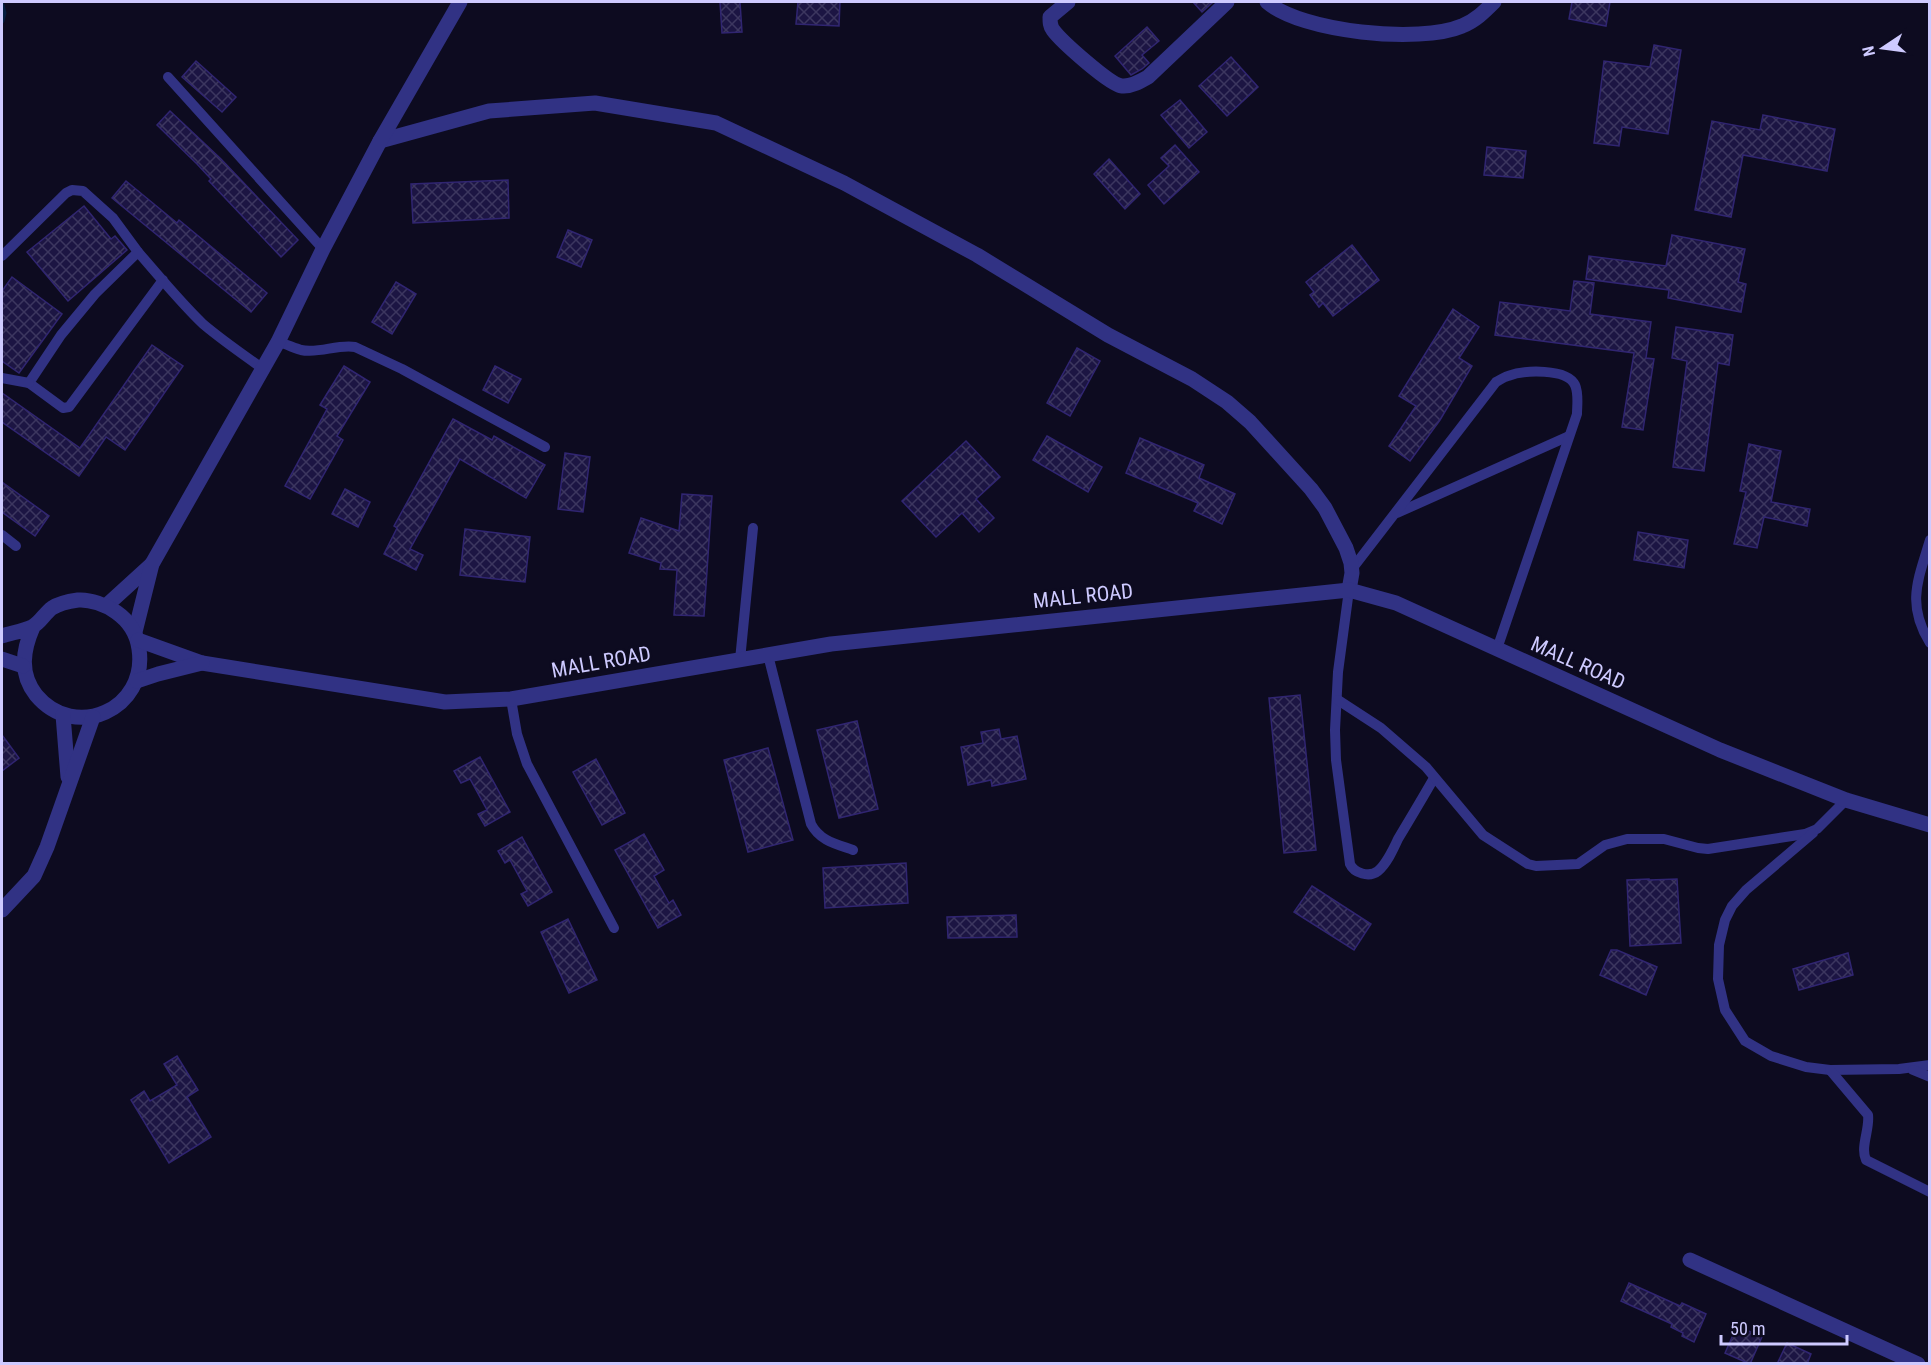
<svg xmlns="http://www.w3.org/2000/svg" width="1931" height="1365" font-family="'Roboto Condensed',sans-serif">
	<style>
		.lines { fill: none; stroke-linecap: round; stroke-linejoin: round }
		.stream { stroke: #041d40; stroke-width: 5 }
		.building { fill: url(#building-cross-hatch); stroke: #302571; stroke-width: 1.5 }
		.service { stroke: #313284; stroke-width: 10 }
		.minor { stroke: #313284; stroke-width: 15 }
		.tertiary { stroke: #313284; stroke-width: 15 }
		.labels { text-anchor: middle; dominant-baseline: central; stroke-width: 5; stroke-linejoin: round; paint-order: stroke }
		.street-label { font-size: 21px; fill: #cecaff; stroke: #0d0b20 }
	</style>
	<defs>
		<pattern id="building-cross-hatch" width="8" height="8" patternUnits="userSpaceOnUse" patternTransform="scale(1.5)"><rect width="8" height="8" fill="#1c1543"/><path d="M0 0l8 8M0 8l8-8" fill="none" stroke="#3c365f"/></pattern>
	</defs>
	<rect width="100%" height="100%" fill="#0d0b20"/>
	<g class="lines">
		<path class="stream" d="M2,5L4,13L2,21"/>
	</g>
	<g class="building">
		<path d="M720,2H740L742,32L722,33Z"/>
		<path d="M798,2H840L839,26L796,24Z"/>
		<path d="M1193,2H1213L1202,12Z"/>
		<path d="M1572,2H1610L1606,26L1569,19Z"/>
		<path d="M1147,27L1159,41L1142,55L1149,63L1142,69L1131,75L1115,56Z"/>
		<path d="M1654,45L1681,50L1668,134L1622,127L1619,146L1594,143L1604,61L1650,67Z"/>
		<path d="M1231,57L1258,87L1227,116L1199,86Z"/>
		<path d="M196,61L236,97L222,112L182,77Z"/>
		<path d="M1180,100L1207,132L1189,148L1161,115Z"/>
		<path d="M170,111L221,159L298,240L281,257L209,181L211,179L197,164L157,125Z"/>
		<path d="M1763,115L1835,129L1827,171L1743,155L1731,217L1695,210L1712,121L1760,130Z"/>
		<path d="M1175,145L1199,172L1164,204L1148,185L1169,166L1161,158Z"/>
		<path d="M1487,147L1526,151L1523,178L1484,175Z"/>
		<path d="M1109,159L1140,194L1125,209L1094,174Z"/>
		<path d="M508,180L509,218L413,223L411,184Z"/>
		<path d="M126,181L177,223L179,220L267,293L251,312L112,198Z"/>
		<path d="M84,206L111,239L115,236L127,250L68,301L27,252Z"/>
		<path d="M568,230L592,240L581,267L557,257Z"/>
		<path d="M1672,235L1745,249L1738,282L1746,284L1741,312L1668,298L1669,290L1586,279L1589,256L1666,266Z"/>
		<path d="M1352,245L1379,280L1333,316L1323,303L1319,307L1310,295L1314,292L1306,282Z"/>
		<path d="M12,277L62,314L19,373L2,361V291Z"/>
		<path d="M1574,281L1594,283L1590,314L1651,322L1646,358L1654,359L1643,430L1622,427L1634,353L1495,335L1500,302L1570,311Z"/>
		<path d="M396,282L416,294L392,334L372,322Z"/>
		<path d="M1453,309L1479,327L1459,358L1472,366L1440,420L1410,461L1389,446L1416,406L1399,396Z"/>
		<path d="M1676,327L1733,335L1729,365L1718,363L1704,471L1673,467L1687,361L1672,358Z"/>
		<path d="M152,345L183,366L125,450L106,437L79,476L2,422V393L80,448Z"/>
		<path d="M1077,348L1100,361L1070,416L1047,403Z"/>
		<path d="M344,366L370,382L337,436L343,440L310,499L285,486L327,409L320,405Z"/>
		<path d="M495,366L521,379L508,403L483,390Z"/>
		<path d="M453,419L492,440L494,436L545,465L526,498L460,459L410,549L423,555L416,570L384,554L397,528L394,526Z"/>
		<path d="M1047,436L1102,467L1088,492L1033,460Z"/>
		<path d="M1140,438L1204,465L1199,478L1235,494L1222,524L1194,511L1198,503L1126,473Z"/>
		<path d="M966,441L1000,477L976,499L994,518L979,532L962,513L936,537L902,501Z"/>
		<path d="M1749,444L1781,451L1771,502L1810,509L1807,526L1764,517L1757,548L1734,544L1746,492L1740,491Z"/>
		<path d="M565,453L590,457L583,512L558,509Z"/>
		<path d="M2,482L49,516L35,536L2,512Z"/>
		<path d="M345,489L370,502L358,527L332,514Z"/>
		<path d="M682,494L712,496L704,616L674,615L677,570L660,569L661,563L629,553L641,518L679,531Z"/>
		<path d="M465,529L530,537L525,582L460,575Z"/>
		<path d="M1638,532L1688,540L1684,568L1634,560Z"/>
		<path d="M1300,695L1316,850L1284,853L1269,698Z"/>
		<path d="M857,721L878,809L839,818L817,730Z"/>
		<path d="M999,729L1001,739L1017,736L1026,779L992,786L991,780L968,785L961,747L983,743L981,732Z"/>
		<path d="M2,735L19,758L2,771Z"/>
		<path d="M768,748L793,840L748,852L724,760Z"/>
		<path d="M480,757L510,812L485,826L478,814L487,810L470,779L461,783L454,771Z"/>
		<path d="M596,759L625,813L602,825L573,772Z"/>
		<path d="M644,834L664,870L654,876L669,903L673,900L681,915L658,928L615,850Z"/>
		<path d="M522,837L552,892L528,906L521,894L527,891L510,860L505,863L498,851Z"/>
		<path d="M906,863L908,903L825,908L823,868Z"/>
		<path d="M1649,879V880L1677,879L1681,943L1630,946L1627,880Z"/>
		<path d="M1312,886L1371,924L1354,950L1294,912Z"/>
		<path d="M1016,915L1017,937L948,938L947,917Z"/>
		<path d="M568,919L597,980L569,993L541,932Z"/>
		<path d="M1611,950H1617L1657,967L1646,995L1600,975Z"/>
		<path d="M1848,953L1853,975L1799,990L1793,969Z"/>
		<path d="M177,1056L198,1090L187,1097L211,1137L169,1163L131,1100L144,1091L150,1101L177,1085L164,1064Z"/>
		<path d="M1629,1283L1680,1306L1682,1303L1706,1314L1694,1342L1682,1336L1683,1333L1671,1327L1672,1324L1621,1301Z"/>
		<path d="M1737,1326L1762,1337L1750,1364L1725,1353Z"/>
		<path d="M1787,1343L1811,1354L1807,1364H1777Z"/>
	</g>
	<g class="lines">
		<g class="service">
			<path d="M168,77L323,249"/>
			<path d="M2,256L66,193L72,190L83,191L113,218L138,252"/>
			<path d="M163,280L69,407L63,408L29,383L61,335L95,294L138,252C159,276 180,302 203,324C222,340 242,354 262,368"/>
			<path d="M278,342C286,344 294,348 301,350C319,354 337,344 355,347L402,369L545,447"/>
			<path d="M2,378L29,383"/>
			<path d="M1397,513L1569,436"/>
			<path d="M2,535L16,546"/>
			<path d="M1930,540C1918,580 1906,604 1930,643"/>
			<path d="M1352,569L1496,382C1500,380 1504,377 1508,376C1524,370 1567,368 1575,385C1579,394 1577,405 1577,414L1497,649"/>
			<path d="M1349,590L1338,672L1335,730L1336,760L1350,864C1354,873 1369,878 1378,871C1387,863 1393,850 1398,839C1410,819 1422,799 1434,778"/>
			<path d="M768,655L811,824C820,841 836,844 853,850"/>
			<path d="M740,660L753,528"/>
			<path d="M511,699L517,734L527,764L614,928"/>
			<path d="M1338,700L1381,728L1426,767L1483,835L1528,864L1536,866L1578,864L1605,845L1627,839H1664L1698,848L1708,849L1805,834L1817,829L1846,800"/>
			<path d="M1813,833L1746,890L1732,906L1725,920L1719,945L1718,979L1725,1010L1745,1041L1771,1056L1806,1067L1830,1070L1899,1069L1930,1065"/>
			<path d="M1830,1070L1868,1115C1870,1129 1860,1147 1866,1160L1930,1192"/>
			<path d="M1913,1070L1930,1077"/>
		</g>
		<g class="minor">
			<path d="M1068,2L1050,17C1050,22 1050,26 1053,30C1061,41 1110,85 1122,86C1131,87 1141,81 1148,77L1227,2"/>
			<path d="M1267,2C1301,32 1420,44 1462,26C1475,21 1484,12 1494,2"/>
			<path d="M380,141L489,111L595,103L716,123L844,183L977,255L1108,335L1192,379L1227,402L1250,422L1311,489L1325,508L1346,548L1351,563L1352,573L1349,590"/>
			<path d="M1690,1260L1918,1364"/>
		</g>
		<g class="tertiary">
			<path d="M107,605L152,564"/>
			<path d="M135,632L152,564L278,342L323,249L380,141L460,2"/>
			<path d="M2,636C11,633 24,631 32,627C40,623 45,613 52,608C58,604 71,601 78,600C90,599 106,605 116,612C129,621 137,634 139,649C148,709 75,742 36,695C19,673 23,650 33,627"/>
			<path d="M138,640L202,663L445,702L511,699L831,644L1349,590L1396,603L1720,750L1846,800L1930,825"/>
			<path d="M2,659L23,666"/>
			<path d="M137,681L158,674L202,663"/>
			<path d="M63,715L68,777"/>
			<path d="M2,910L34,876L47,847L93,717"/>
		</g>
	</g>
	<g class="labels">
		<g class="street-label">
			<text transform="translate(1083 596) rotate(-6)">MALL ROAD</text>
			<text transform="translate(601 662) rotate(-10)">MALL ROAD</text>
			<text transform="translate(1578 663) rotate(24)">MALL ROAD</text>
		</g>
	</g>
	<rect width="1931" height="1365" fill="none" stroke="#cecaff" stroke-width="6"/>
	<g transform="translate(1883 48) rotate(257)" stroke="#0d0b20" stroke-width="4.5" paint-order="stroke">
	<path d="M0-4.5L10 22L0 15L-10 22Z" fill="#cecaff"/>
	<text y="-9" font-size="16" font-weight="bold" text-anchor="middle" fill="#cecaff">N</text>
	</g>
	<path d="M1721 1335v9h126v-9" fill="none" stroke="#cecaff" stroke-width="3"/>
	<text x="1730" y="1335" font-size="18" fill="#cecaff" stroke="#0d0b20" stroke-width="4.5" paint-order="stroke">50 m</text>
</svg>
